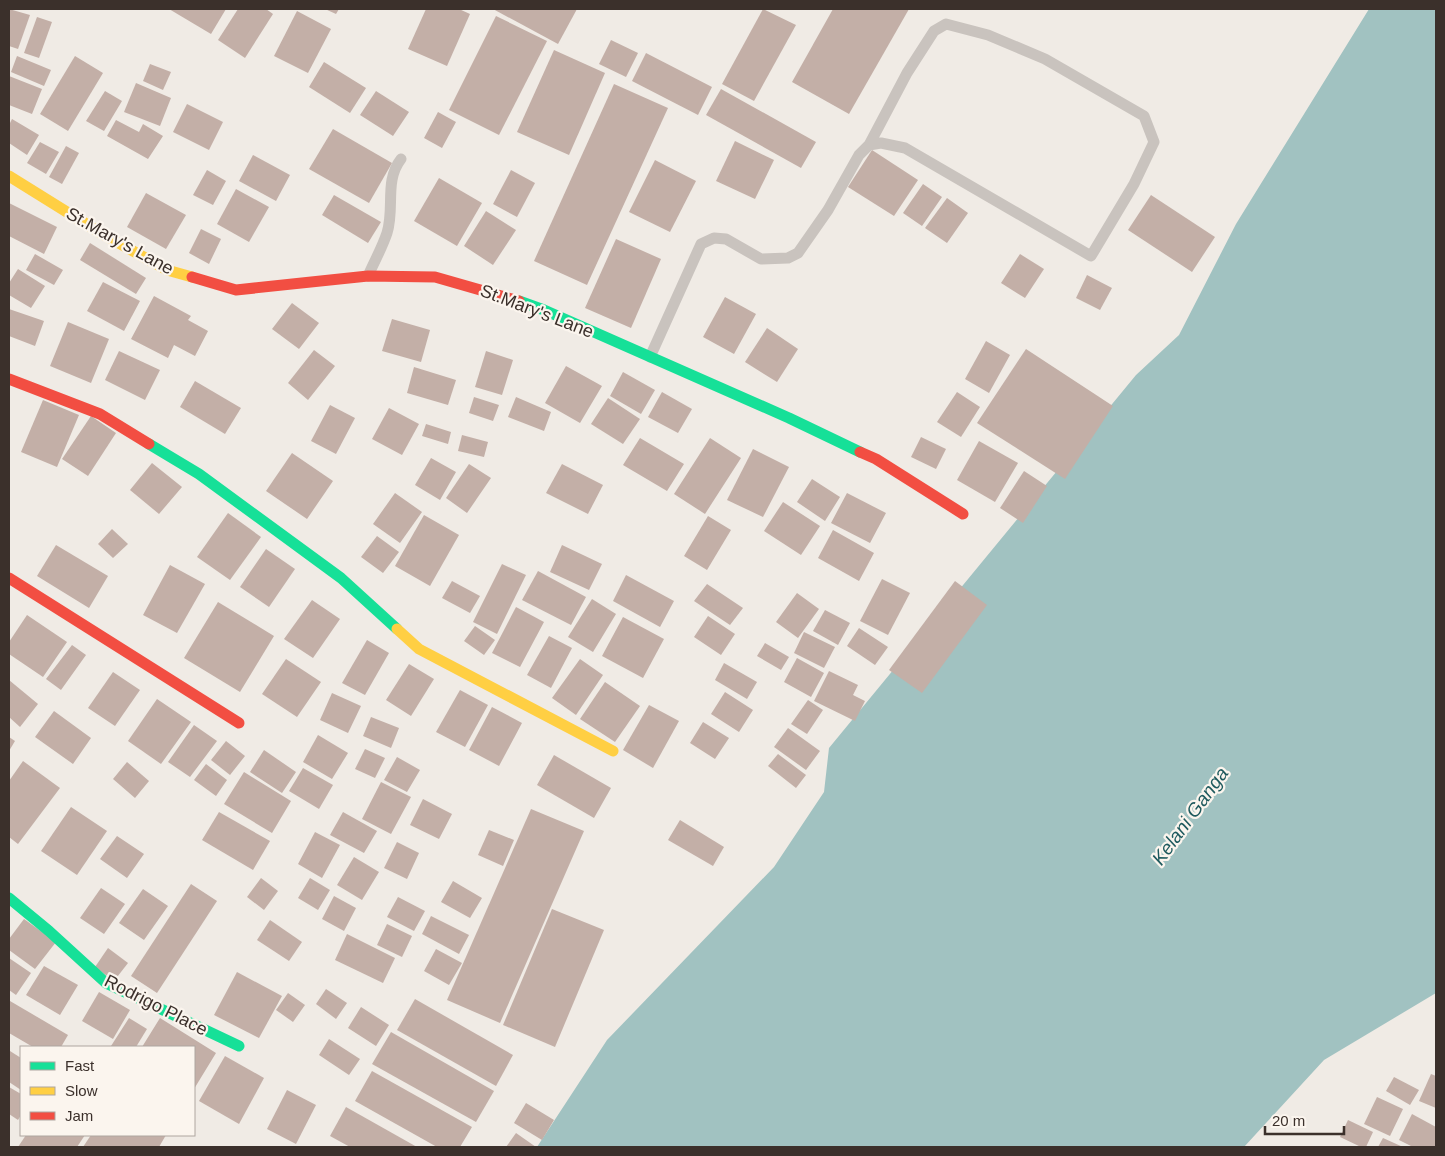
<svg xmlns="http://www.w3.org/2000/svg" width="1445" height="1156" font-family="Helvetica,sans-serif">
	<style>
		.water { fill: #a1c2c1 }
		.building { fill: #c3afa7 }
		.lines { fill: none; stroke-linecap: round; stroke-linejoin: round }
		.lane { stroke: #c9c3be; stroke-width: 11 }
		.fast { stroke: #16e098; stroke-width: 11 }
		.slow { stroke: #ffcf43; stroke-width: 11 }
		.jam { stroke: #f24e42; stroke-width: 11 }
		.labels { text-anchor: middle; dominant-baseline: central; stroke-width: 4.5; stroke-linejoin: round; paint-order: stroke }
		.street-label { font-size: 18px; fill: #3b302b; stroke: #fbf5ee }
		.water-label { font-size: 19px; font-style: italic; fill: #1f5a5e; stroke: #fbf5ee }
	</style>
	<rect width="100%" height="100%" fill="#f0ebe5"/>
	<path class="water" d="M1369,9H1436V993L1324,1060L1244,1147H537L607,1040L774,867L824,792L829,748L1136,375L1179,335L1236,224Z"/>
	<g class="building">
		<path d="M9,9L30,15L18,49L9,46Z"/>
		<path d="M169,9H226L211,34Z"/>
		<path d="M238,9H266L273,14L245,58L218,40Z"/>
		<path d="M325,9H339L336,14Z"/>
		<path d="M426,9H459L470,14L447,66L408,49Z"/>
		<path d="M493,9H577L558,44Z"/>
		<path d="M763,9L796,25L754,101L722,84Z"/>
		<path d="M833,9H909L849,114L792,82Z"/>
		<path d="M297,11L331,29L308,73L274,56Z"/>
		<path d="M496,16L547,41L499,135L449,110Z"/>
		<path d="M37,17L52,22L39,58L24,53Z"/>
		<path d="M611,40L638,53L626,77L599,64Z"/>
		<path d="M554,50L605,73L569,155L517,132Z"/>
		<path d="M646,53L712,87L698,115L632,81Z"/>
		<path d="M17,56L51,70L44,86L11,72Z"/>
		<path d="M75,56L103,73L68,131L40,114Z"/>
		<path d="M324,62L366,88L350,113L309,87Z"/>
		<path d="M150,64L171,72L163,90L143,81Z"/>
		<path d="M9,76L42,89L32,114L9,105Z"/>
		<path d="M136,83L171,98L160,126L124,112Z"/>
		<path d="M614,84L668,108L587,285L534,261Z"/>
		<path d="M721,89L816,142L801,168L706,115Z"/>
		<path d="M105,91L122,101L104,131L86,121Z"/>
		<path d="M376,91L409,112L393,136L360,115Z"/>
		<path d="M187,104L223,122L209,150L173,132Z"/>
		<path d="M438,112L456,122L442,148L424,138Z"/>
		<path d="M12,119L39,135L27,155L9,143V125Z"/>
		<path d="M116,120L139,132L143,124L163,136L148,159L107,136Z"/>
		<path d="M333,129L392,163L369,203L309,169Z"/>
		<path d="M735,141L774,160L755,199L716,181Z"/>
		<path d="M40,142L59,152L46,174L27,163Z"/>
		<path d="M66,146L79,153L62,184L49,177Z"/>
		<path d="M872,150L918,180L894,216L848,187Z"/>
		<path d="M253,155L290,175L276,201L239,181Z"/>
		<path d="M655,160L696,181L670,232L629,212Z"/>
		<path d="M207,170L226,181L213,205L193,195Z"/>
		<path d="M511,170L535,183L517,217L493,204Z"/>
		<path d="M439,178L482,203L457,246L414,221Z"/>
		<path d="M923,184L942,197L922,226L903,213Z"/>
		<path d="M236,189L269,207L249,242L217,224Z"/>
		<path d="M146,193L186,215L166,249L127,227Z"/>
		<path d="M334,195L381,222L368,243L322,215Z"/>
		<path d="M1151,195L1215,237L1192,272L1128,230Z"/>
		<path d="M947,198L968,213L947,243L925,228Z"/>
		<path d="M9,203L57,227L44,254L9,236Z"/>
		<path d="M486,211L516,230L493,265L464,246Z"/>
		<path d="M201,229L221,239L209,264L189,253Z"/>
		<path d="M616,239L661,259L631,328L585,308Z"/>
		<path d="M90,243L146,278L136,294L80,260Z"/>
		<path d="M35,254L63,270L54,285L26,270Z"/>
		<path d="M1020,254L1044,269L1025,298L1001,283Z"/>
		<path d="M18,269L45,286L31,308L9,295V283Z"/>
		<path d="M1087,275L1112,288L1100,310L1076,298Z"/>
		<path d="M103,282L140,301L124,331L87,311Z"/>
		<path d="M154,296L191,316L188,320L208,331L195,356L174,345L168,358L131,339Z"/>
		<path d="M725,297L756,314L734,354L703,337Z"/>
		<path d="M292,303L319,323L299,349L272,329Z"/>
		<path d="M9,309L44,321L35,346L9,336Z"/>
		<path d="M392,319L430,330L421,362L382,351Z"/>
		<path d="M68,322L109,339L91,383L50,366Z"/>
		<path d="M767,328L798,349L777,382L745,362Z"/>
		<path d="M986,341L1010,355L989,393L965,379Z"/>
		<path d="M1026,349L1113,406L1065,479L977,423Z"/>
		<path d="M314,350L335,366L308,400L288,383Z"/>
		<path d="M119,351L160,370L145,400L105,380Z"/>
		<path d="M486,351L513,360L502,395L475,387Z"/>
		<path d="M566,366L602,386L580,423L545,403Z"/>
		<path d="M414,367L456,380L448,405L407,393Z"/>
		<path d="M623,372L655,390L641,414L610,396Z"/>
		<path d="M195,381L241,408L225,434L180,407Z"/>
		<path d="M662,392L692,409L678,433L648,417Z"/>
		<path d="M957,392L980,407L961,437L937,422Z"/>
		<path d="M474,397L499,405L493,421L469,413Z"/>
		<path d="M516,397L551,412L544,431L508,417Z"/>
		<path d="M608,398L640,419L623,444L591,424Z"/>
		<path d="M43,400L79,415L57,467L21,452Z"/>
		<path d="M330,405L355,418L336,454L311,441Z"/>
		<path d="M389,408L419,424L402,455L372,439Z"/>
		<path d="M91,416L116,433L88,476L62,459Z"/>
		<path d="M426,424L451,432L448,444L422,436Z"/>
		<path d="M462,435L488,442L484,457L458,451Z"/>
		<path d="M921,437L946,449L936,469L911,457Z"/>
		<path d="M640,438L684,464L667,491L623,465Z"/>
		<path d="M710,438L741,458L705,514L674,494Z"/>
		<path d="M979,441L1018,463L995,502L957,480Z"/>
		<path d="M753,449L789,467L763,517L727,500Z"/>
		<path d="M292,453L333,481L307,519L266,491Z"/>
		<path d="M431,458L456,472L440,500L415,485Z"/>
		<path d="M152,463L182,487L159,514L130,490Z"/>
		<path d="M469,464L491,478L467,513L446,498Z"/>
		<path d="M562,464L603,485L588,514L546,493Z"/>
		<path d="M1024,471L1047,486L1023,523L1000,508Z"/>
		<path d="M812,479L840,497L825,521L797,502Z"/>
		<path d="M395,493L422,512L400,543L373,524Z"/>
		<path d="M847,493L886,513L870,543L831,523Z"/>
		<path d="M783,502L820,526L801,555L764,531Z"/>
		<path d="M228,513L261,537L230,580L197,557Z"/>
		<path d="M424,515L459,535L430,586L395,566Z"/>
		<path d="M708,516L731,530L707,570L684,556Z"/>
		<path d="M112,529L128,544L113,558L98,544Z"/>
		<path d="M833,530L874,553L859,581L818,558Z"/>
		<path d="M377,536L399,552L383,573L361,557Z"/>
		<path d="M56,545L108,576L89,608L37,576Z"/>
		<path d="M562,545L602,564L589,590L550,572Z"/>
		<path d="M266,549L295,569L269,607L240,587Z"/>
		<path d="M502,564L526,575L497,634L473,622Z"/>
		<path d="M170,565L205,584L177,633L143,615Z"/>
		<path d="M538,571L586,597L571,625L522,600Z"/>
		<path d="M626,575L674,601L660,627L613,601Z"/>
		<path d="M882,579L910,593L888,635L860,621Z"/>
		<path d="M452,581L480,596L470,613L442,598Z"/>
		<path d="M955,581L987,605L922,693L889,670Z"/>
		<path d="M707,584L743,608L730,625L694,601Z"/>
		<path d="M797,593L819,609L798,638L776,622Z"/>
		<path d="M592,599L616,614L593,652L568,637Z"/>
		<path d="M312,600L340,619L313,658L284,639Z"/>
		<path d="M218,602L274,636L240,692L184,658Z"/>
		<path d="M516,607L544,622L520,667L492,653Z"/>
		<path d="M825,610L850,623L838,645L813,631Z"/>
		<path d="M27,615L67,642L43,677L9,654V642Z"/>
		<path d="M708,616L735,634L721,655L694,637Z"/>
		<path d="M623,617L664,639L643,678L602,656Z"/>
		<path d="M475,626L495,640L484,655L464,641Z"/>
		<path d="M859,628L888,647L875,665L847,646Z"/>
		<path d="M804,632L835,647L824,668L794,653Z"/>
		<path d="M549,636L572,648L551,688L527,675Z"/>
		<path d="M367,640L389,653L365,695L342,683Z"/>
		<path d="M765,643L789,657L781,670L757,656Z"/>
		<path d="M72,645L86,655L61,690L46,679Z"/>
		<path d="M797,658L824,673L811,697L784,682Z"/>
		<path d="M286,659L321,682L297,717L262,694Z"/>
		<path d="M580,659L603,675L576,715L552,698Z"/>
		<path d="M724,663L757,682L747,699L715,680Z"/>
		<path d="M409,664L434,679L411,716L386,700Z"/>
		<path d="M829,671L858,685L853,695L865,701L855,721L814,701Z"/>
		<path d="M113,672L140,690L115,726L88,708Z"/>
		<path d="M9,680L38,704L20,727L9,717Z"/>
		<path d="M605,682L640,706L615,742L580,719Z"/>
		<path d="M460,690L488,705L465,747L436,732Z"/>
		<path d="M725,692L753,710L739,732L711,714Z"/>
		<path d="M332,693L361,706L348,733L320,720Z"/>
		<path d="M157,699L191,722L161,764L128,741Z"/>
		<path d="M808,700L823,710L807,734L791,724Z"/>
		<path d="M649,705L679,721L653,768L623,750Z"/>
		<path d="M492,707L522,723L499,766L469,750Z"/>
		<path d="M54,711L91,738L73,764L35,737Z"/>
		<path d="M371,717L399,728L391,748L363,736Z"/>
		<path d="M703,722L729,738L715,759L690,743Z"/>
		<path d="M194,725L217,741L190,777L168,762Z"/>
		<path d="M788,728L820,751L806,770L774,747Z"/>
		<path d="M318,735L348,753L332,779L303,762Z"/>
		<path d="M9,737L15,741L9,751Z"/>
		<path d="M226,741L245,756L230,775L211,760Z"/>
		<path d="M365,749L385,758L375,778L355,769Z"/>
		<path d="M264,750L296,772L282,793L250,772Z"/>
		<path d="M778,754L806,775L796,788L768,766Z"/>
		<path d="M554,755L611,788L594,818L537,785Z"/>
		<path d="M397,757L420,770L407,792L384,780Z"/>
		<path d="M23,761L60,788L18,844L9,837V781Z"/>
		<path d="M127,762L149,781L135,798L113,779Z"/>
		<path d="M206,764L227,780L216,796L194,780Z"/>
		<path d="M303,768L333,785L319,809L289,791Z"/>
		<path d="M244,772L291,801L272,833L224,804Z"/>
		<path d="M381,782L411,797L391,834L362,819Z"/>
		<path d="M423,799L452,814L439,839L410,825Z"/>
		<path d="M71,807L107,831L77,875L41,851Z"/>
		<path d="M531,809L584,831L500,1023L447,1000Z"/>
		<path d="M219,812L270,841L253,870L202,840Z"/>
		<path d="M343,812L377,831L364,853L330,835Z"/>
		<path d="M680,820L724,847L713,866L668,840Z"/>
		<path d="M489,830L514,840L503,866L478,855Z"/>
		<path d="M315,832L340,845L322,878L298,864Z"/>
		<path d="M117,836L144,854L127,878L100,859Z"/>
		<path d="M397,842L419,853L407,879L384,868Z"/>
		<path d="M354,857L379,872L362,900L337,885Z"/>
		<path d="M261,878L278,891L264,910L247,897Z"/>
		<path d="M310,878L330,890L318,910L298,898Z"/>
		<path d="M453,881L482,898L470,918L441,902Z"/>
		<path d="M191,884L217,901L157,993L131,976Z"/>
		<path d="M101,888L125,904L104,934L80,918Z"/>
		<path d="M143,889L168,906L144,940L119,923Z"/>
		<path d="M334,896L356,908L344,931L322,919Z"/>
		<path d="M398,897L425,911L414,931L387,917Z"/>
		<path d="M552,909L604,930L555,1047L503,1025Z"/>
		<path d="M431,916L469,935L459,954L422,934Z"/>
		<path d="M24,919L56,942L35,969L9,950V939Z"/>
		<path d="M270,920L302,942L289,961L257,940Z"/>
		<path d="M387,924L412,936L402,957L377,945Z"/>
		<path d="M347,934L395,958L383,983L335,960Z"/>
		<path d="M108,948L128,963L114,981L95,967Z"/>
		<path d="M436,949L462,963L449,985L424,971Z"/>
		<path d="M9,958L31,973L16,995L9,990Z"/>
		<path d="M44,966L78,985L60,1015L26,995Z"/>
		<path d="M237,972L282,996L259,1038L214,1015Z"/>
		<path d="M326,989L347,1003L336,1019L316,1004Z"/>
		<path d="M99,992L130,1010L113,1039L82,1021Z"/>
		<path d="M288,993L305,1005L293,1022L276,1010Z"/>
		<path d="M415,999L513,1055L496,1086L397,1030Z"/>
		<path d="M10,1001L68,1035L61,1047H33L9,1033Z"/>
		<path d="M361,1007L389,1025L376,1046L348,1028Z"/>
		<path d="M129,1018L147,1029L136,1047H113L111,1046Z"/>
		<path d="M160,1018L216,1053L194,1089V1047H142Z"/>
		<path d="M391,1032L494,1091L476,1122L372,1064Z"/>
		<path d="M329,1039L360,1059L349,1075L319,1055Z"/>
		<path d="M10,1051L21,1058V1090L9,1082Z"/>
		<path d="M225,1056L264,1078L239,1124L199,1101Z"/>
		<path d="M372,1071L472,1127L460,1147H437L355,1101Z"/>
		<path d="M1431,1074L1436,1076V1108L1419,1101Z"/>
		<path d="M1394,1077L1419,1090L1410,1105L1386,1091Z"/>
		<path d="M9,1087L21,1094V1115L18,1120L9,1114Z"/>
		<path d="M287,1090L316,1105L296,1144L267,1129Z"/>
		<path d="M1377,1097L1403,1109L1390,1136L1364,1124Z"/>
		<path d="M526,1103L554,1120L542,1140L514,1123Z"/>
		<path d="M346,1107L417,1147H350L330,1136Z"/>
		<path d="M1412,1114L1436,1127V1147H1413L1399,1140Z"/>
		<path d="M1348,1120L1373,1132L1366,1147H1361L1340,1137Z"/>
		<path d="M516,1133L536,1147H506Z"/>
		<path d="M26,1135H85L77,1147H18Z"/>
		<path d="M91,1135H166L159,1147H83Z"/>
		<path d="M1383,1138L1403,1147H1378Z"/>
	</g>
	<g class="lines">
		<g class="lane">
			<path d="M368,276C374,262 382,248 387,233C395,208 384,181 401,159"/>
			<path d="M650,357L701,244L714,238L726,239L761,259L788,258L798,253L828,210L859,155L869,145L881,143L905,148L1091,256L1134,184L1154,142L1144,116L1045,59L988,35L946,24L934,31L907,73L869,145"/>
		</g>
		<g class="fast">
			<path d="M519,301L544,310L789,418L860,452"/>
			<path d="M149,444L199,474L341,578L397,629"/>
			<path d="M9,898L49,931L106,983L239,1046"/>
		</g>
		<g class="slow">
			<path d="M9,176L99,232L167,270L192,277"/>
			<path d="M397,629L419,649L613,751"/>
		</g>
		<g class="jam">
			<path d="M192,277L236,290L368,276L435,277L519,301"/>
			<path d="M9,379L100,414L149,444"/>
			<path d="M860,452L876,459L963,514"/>
			<path d="M9,578L239,723"/>
		</g>
	</g>
	<g class="labels">
		<g class="street-label">
			<text transform="translate(120 241) rotate(29)">St.Mary's Lane</text>
			<text transform="translate(537 311) rotate(21)">St.Mary's Lane</text>
			<text transform="translate(156 1005) rotate(27)">Rodrigo Place</text>
		</g>
		<g class="water-label">
			<text transform="translate(1190 816) rotate(-54)">Kelani Ganga</text>
		</g>
	</g>
	<rect width="1445" height="1156" fill="none" stroke="#3b302b" stroke-width="20"/>
	<rect x="20" y="1046" width="175" height="90" fill="#fbf5ee" stroke="#aea6a0"/>
	<rect x="30" y="1062" width="25" height="8" fill="#16e098" stroke="#aea6a0"/>
	<text x="65" y="1071" font-size="15" fill="#3b302b">Fast</text>
	<rect x="30" y="1087" width="25" height="8" fill="#ffcf43" stroke="#aea6a0"/>
	<text x="65" y="1096" font-size="15" fill="#3b302b">Slow</text>
	<rect x="30" y="1112" width="25" height="8" fill="#f24e42" stroke="#aea6a0"/>
	<text x="65" y="1121" font-size="15" fill="#3b302b">Jam</text>
	<path d="M1265 1126v8h79v-8" fill="none" stroke="#3b302b" stroke-width="2.5"/>
	<text x="1272" y="1126" font-size="15" fill="#3b302b" stroke="#fbf5ee" stroke-width="4" paint-order="stroke">20 m</text>
</svg>
